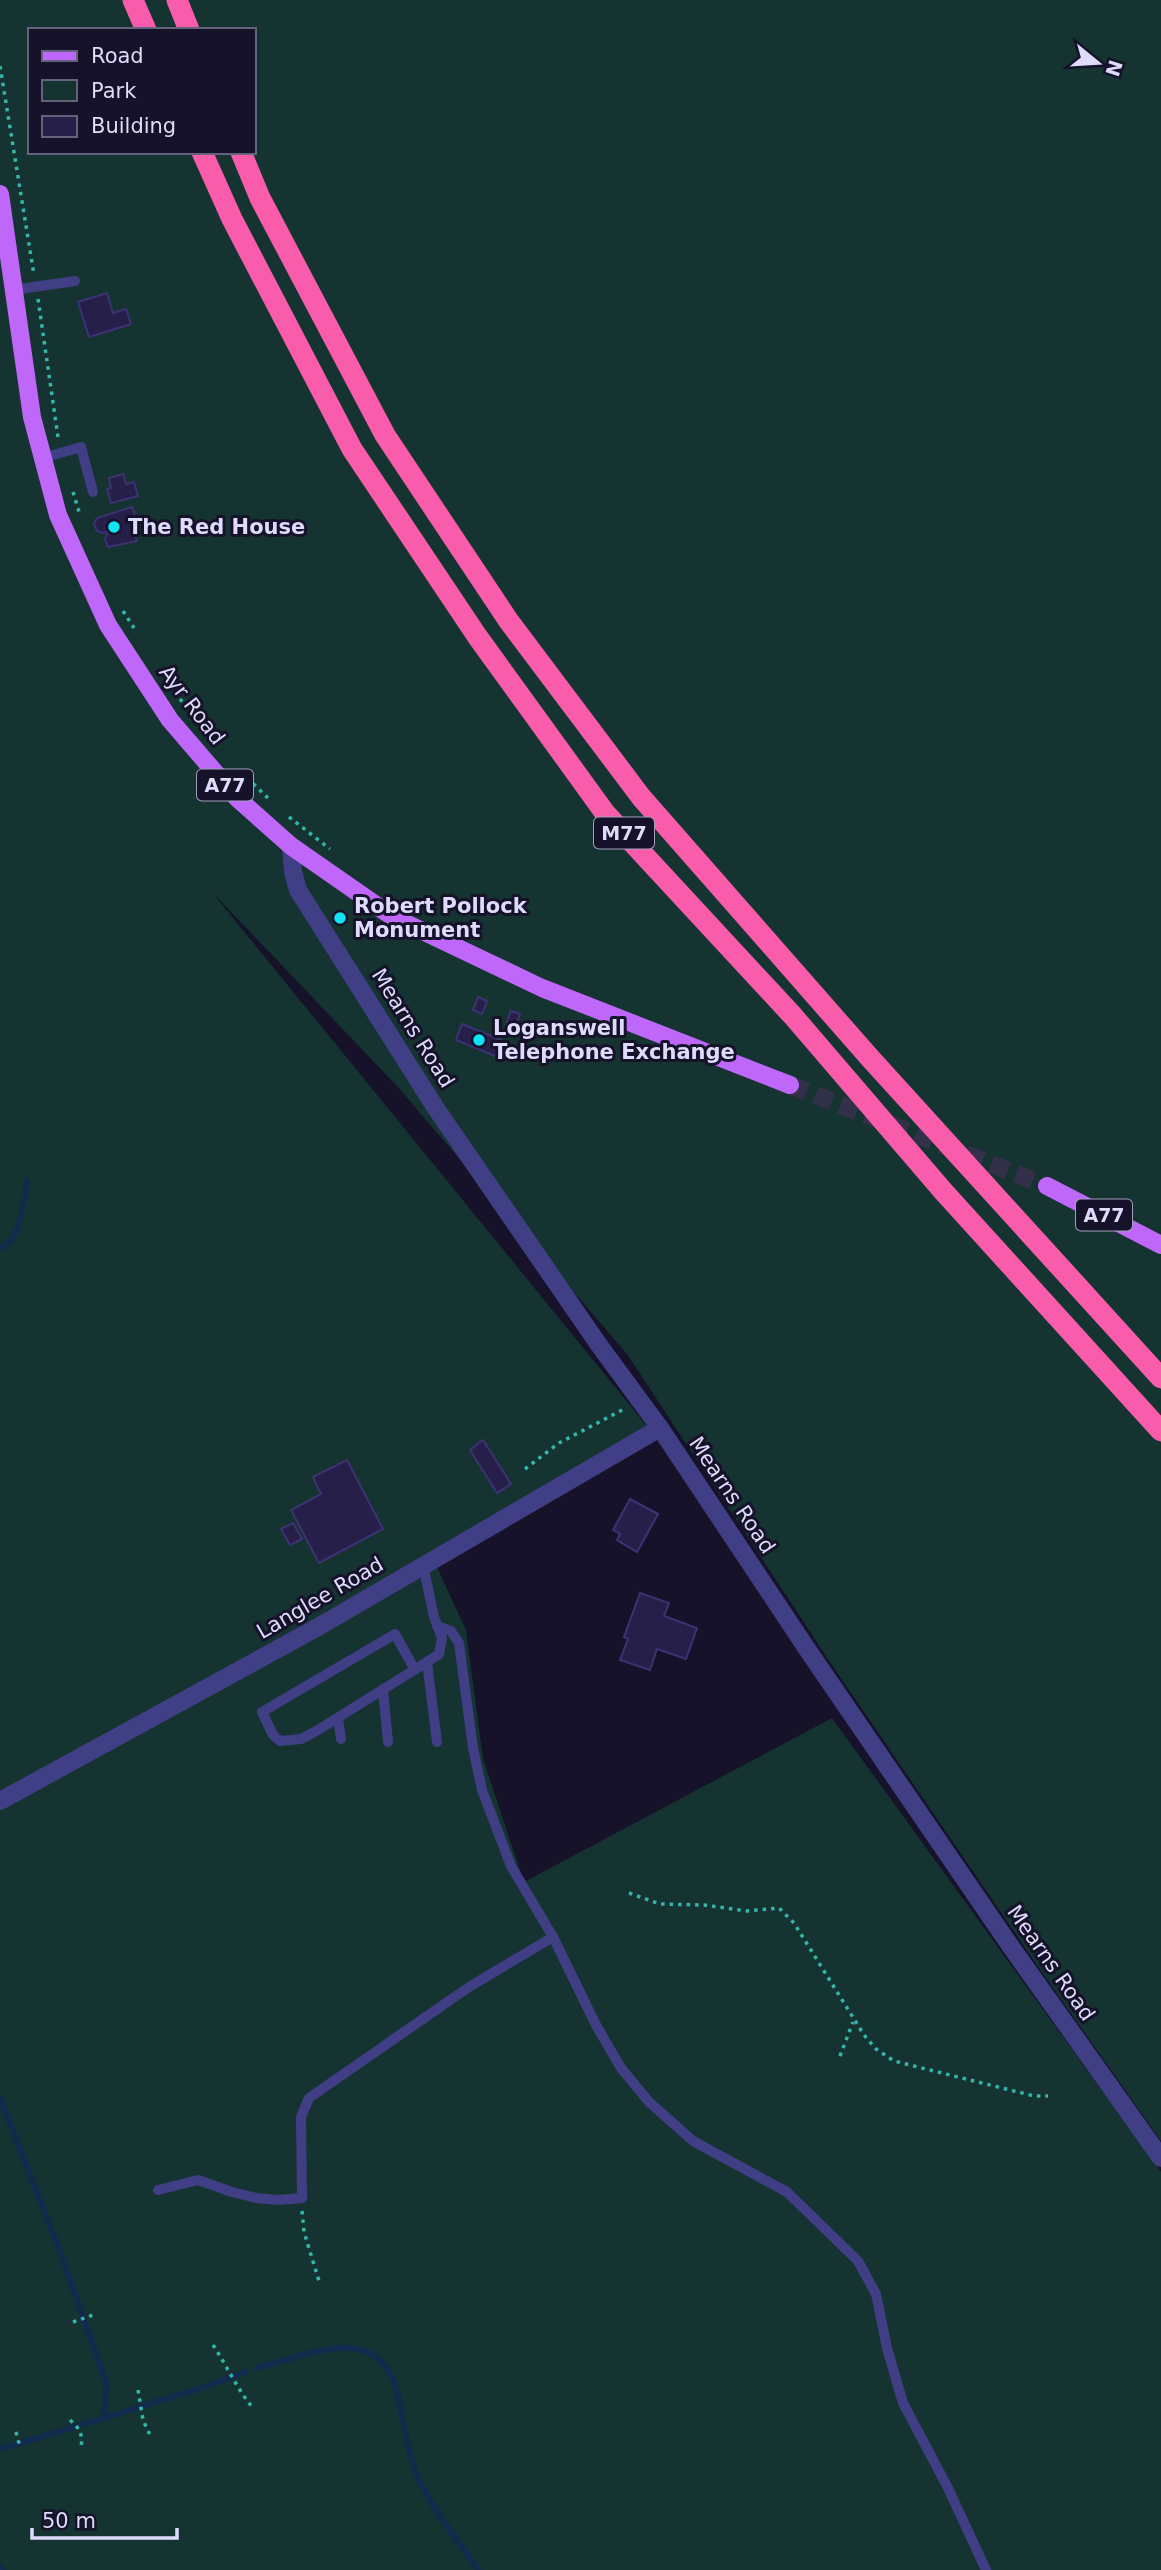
<svg xmlns="http://www.w3.org/2000/svg" width="1161" height="2570" font-family="'DejaVu Sans',sans-serif">
	<style>
		.green { fill: #153331; fill-rule: evenodd }
		.lines { fill: none; stroke-linecap: round; stroke-linejoin: round }
		.stream { stroke: #112a4d; stroke-width: 6 }
		.building { fill: #261f49; stroke: #3d3274; stroke-width: 2 }
		.primary-tunnel { stroke: #333049; stroke-width: 18; stroke-dasharray: 18 9; stroke-linecap: butt }
		.path { stroke: #36b6ab; stroke-width: 3.5; stroke-dasharray: 3.5 5; stroke-linecap: butt }
		.service { stroke: #403f86; stroke-width: 10 }
		.minor { stroke: #403f86; stroke-width: 18 }
		.tertiary { stroke: #403f86; stroke-width: 18 }
		.primary { stroke: #be67f8; stroke-width: 18 }
		.motorway { stroke: #f85cab; stroke-width: 21 }
		.poi-dot { fill: #10e4f4; stroke: #151229; stroke-width: 2.5 }
		.labels { text-anchor: middle; dominant-baseline: central; stroke-width: 6; stroke-linejoin: round; paint-order: stroke }
		.shield { fill: #151229; stroke: #a29fbd; stroke-width: 2 }
		.shield-label { font-size: 19px; font-weight: bold; fill: #dedbfd }
		.poi-label { font-size: 21px; font-weight: bold; fill: #dedbfd; stroke: #151229; text-anchor: start }
		.street-label { font-size: 21px; fill: #dedbfd; stroke: #151229 }
	</style>
	<rect width="100%" height="100%" fill="#151229"/>
	<path class="green" d="M0,0H1161V2141L1041,1971L834,1668L627,1354L396,1085L211,891L655,1436L437,1567L466,1630L483,1759L524,1882L832,1718L1161,2172V2570H0ZM30,30H254V152H30Z"/>
	<g class="lines">
		<g class="stream">
			<path d="M0,1248C22,1238 23,1202 27,1181"/>
			<path d="M0,2098L62,2257L106,2383L104,2418L0,2449"/>
			<path d="M256,2368C304,2357 378,2318 397,2392C404,2418 406,2445 415,2470C429,2507 457,2538 478,2570"/>
			<path d="M104,2418L201,2388L245,2372"/>
			<path d="M0,2567L3,2570"/>
		</g>
	</g>
	<g class="building">
		<path d="M107,293L113,313L126,309L131,324L89,337L78,302Z"/>
		<path d="M123,474L126,484L134,482L138,496L111,503L107,489L111,488L109,478Z"/>
		<path d="M132,507L137,521L131,523L137,541L108,547L105,539L107,534L114,532L113,530L102,533L97,531L94,523L97,518Z"/>
		<path d="M478,997L487,1001L482,1014L473,1010Z"/>
		<path d="M511,1011L520,1014L515,1028L506,1024Z"/>
		<path d="M462,1024L501,1040L495,1056L456,1040Z"/>
		<path d="M483,1440L511,1484L497,1493L470,1450Z"/>
		<path d="M347,1460L383,1529L319,1563L291,1510L321,1494L313,1477Z"/>
		<path d="M630,1499L658,1514L637,1552L617,1540L620,1534L613,1530Z"/>
		<path d="M293,1523L302,1539L290,1545L281,1529Z"/>
		<path d="M640,1593L669,1603L664,1616L697,1628L686,1659L657,1649L650,1670L620,1660L628,1639L624,1637Z"/>
	</g>
	<g class="lines">
		<path class="primary-tunnel" d="M790,1085L1047,1186"/>
		<g class="path">
			<path d="M0,66L34,275"/>
			<path d="M38,299L58,437"/>
			<path d="M73,492L80,515"/>
			<path d="M123,611L134,628"/>
			<path d="M180,699L206,731"/>
			<path d="M241,772L270,800"/>
			<path d="M289,817L330,849"/>
			<path d="M525,1469L559,1443L626,1408"/>
			<path d="M629,1893L660,1904L704,1905L747,1911L779,1908L794,1923L864,2035L876,2049L894,2061L1034,2096H1048"/>
			<path d="M840,2056L853,2022"/>
			<path d="M302,2211L304,2232L319,2281"/>
			<path d="M73,2322L96,2314"/>
			<path d="M213,2345C227,2366 237,2389 253,2408"/>
			<path d="M138,2390L143,2420L150,2435"/>
			<path d="M70,2420C80,2429 83,2434 81,2448"/>
			<path d="M16,2432L20,2447"/>
		</g>
		<g class="service">
			<path d="M13,290L75,281"/>
			<path d="M43,458L81,447L93,492"/>
			<path d="M437,1626L451,1631L459,1643L473,1748L482,1790L511,1866L553,1937L596,2025L621,2068L649,2102L693,2141L787,2192L858,2261L876,2294L887,2348L903,2403L948,2488L986,2570"/>
			<path d="M427,1662L437,1742"/>
			<path d="M415,1670L395,1634L262,1712L273,1735L280,1741L301,1739L318,1730L427,1662L439,1654L442,1638L434,1617L423,1565"/>
			<path d="M383,1689L388,1742"/>
			<path d="M338,1718L341,1739"/>
			<path d="M158,2190L198,2180L232,2192L256,2198L278,2200L302,2198L301,2117L309,2098L469,1987L553,1937"/>
		</g>
		<path class="minor" d="M0,1801L318,1627L660,1428"/>
		<path class="tertiary" d="M291,846L293,872L298,890L435,1107L599,1345L660,1428L807,1649L1009,1944L1161,2158"/>
		<g class="primary">
			<path d="M0,194L32,417L58,515L108,625L170,720L237,798L291,846L393,917L542,988L790,1085"/>
			<path d="M1047,1186L1161,1245"/>
		</g>
		<g class="motorway">
			<path d="M133,0L146,30"/>
			<path d="M177,0L189,30"/>
			<path d="M202,152L232,219L352,449L477,636L605,813L793,1016L943,1191L1161,1431"/>
			<path d="M241,152L260,198L385,435L508,620L641,797L870,1058L1161,1378"/>
		</g>
	</g>
	<g class="poi-dot">
		<circle cx="114" cy="527" r="7"/>
		<circle cx="340" cy="918" r="7"/>
		<circle cx="479" cy="1040" r="7"/>
	</g>
	<g class="labels">
		<g class="shield">
			<rect x="197" y="769.5" width="56" height="31" rx="5"/>
			<rect x="594" y="817.5" width="60" height="31" rx="5"/>
			<rect x="1076" y="1199.5" width="56" height="31" rx="5"/>
		</g>
		<g class="shield-label">
			<text x="225" y="785">A77</text>
			<text x="624" y="833">M77</text>
			<text x="1104" y="1215">A77</text>
		</g>
		<g class="poi-label">
			<text x="128" y="527">The Red House</text>
			<text x="354" y="906">Robert Pollock<tspan x="354" dy="24">Monument</tspan></text>
			<text x="493" y="1028">Loganswell<tspan x="493" dy="24">Telephone Exchange</tspan></text>
		</g>
		<g class="street-label">
			<text transform="translate(192 705) rotate(53)">Ayr Road</text>
			<text transform="translate(413 1028) rotate(58)">Mearns Road</text>
			<text transform="translate(732 1495) rotate(56)">Mearns Road</text>
			<text transform="translate(320 1598) rotate(-30)">Langlee Road</text>
			<text transform="translate(1051 1963) rotate(55)">Mearns Road</text>
		</g>
	</g>
	<rect x="28" y="28" width="228" height="126" fill="#151229" stroke="#65627e" stroke-width="2"/>
	<rect x="42" y="51" width="35" height="10" fill="#be67f8" stroke="#65627e" stroke-width="2"/>
	<text x="91" y="63" font-size="21" fill="#dedbfd">Road</text>
	<rect x="42" y="80" width="35" height="21" fill="#153331" stroke="#65627e" stroke-width="2"/>
	<text x="91" y="98" font-size="21" fill="#dedbfd">Park</text>
	<rect x="42" y="116" width="35" height="21" fill="#261f49" stroke="#65627e" stroke-width="2"/>
	<text x="91" y="133" font-size="21" fill="#dedbfd">Building</text>
	<g transform="translate(1098 63) rotate(108)" stroke="#151229" stroke-width="5" paint-order="stroke">
	<path d="M0-5L12 26L0 18L-12 26Z" fill="#dedbfd"/>
	<text y="-10" font-size="19" font-weight="bold" text-anchor="middle" fill="#dedbfd">N</text>
	</g>
	<path d="M32 2528v10h145v-10" fill="none" stroke="#dedbfd" stroke-width="3.5"/>
	<text x="42" y="2528" font-size="21" fill="#dedbfd" stroke="#151229" stroke-width="5" paint-order="stroke">50 m</text>
</svg>
